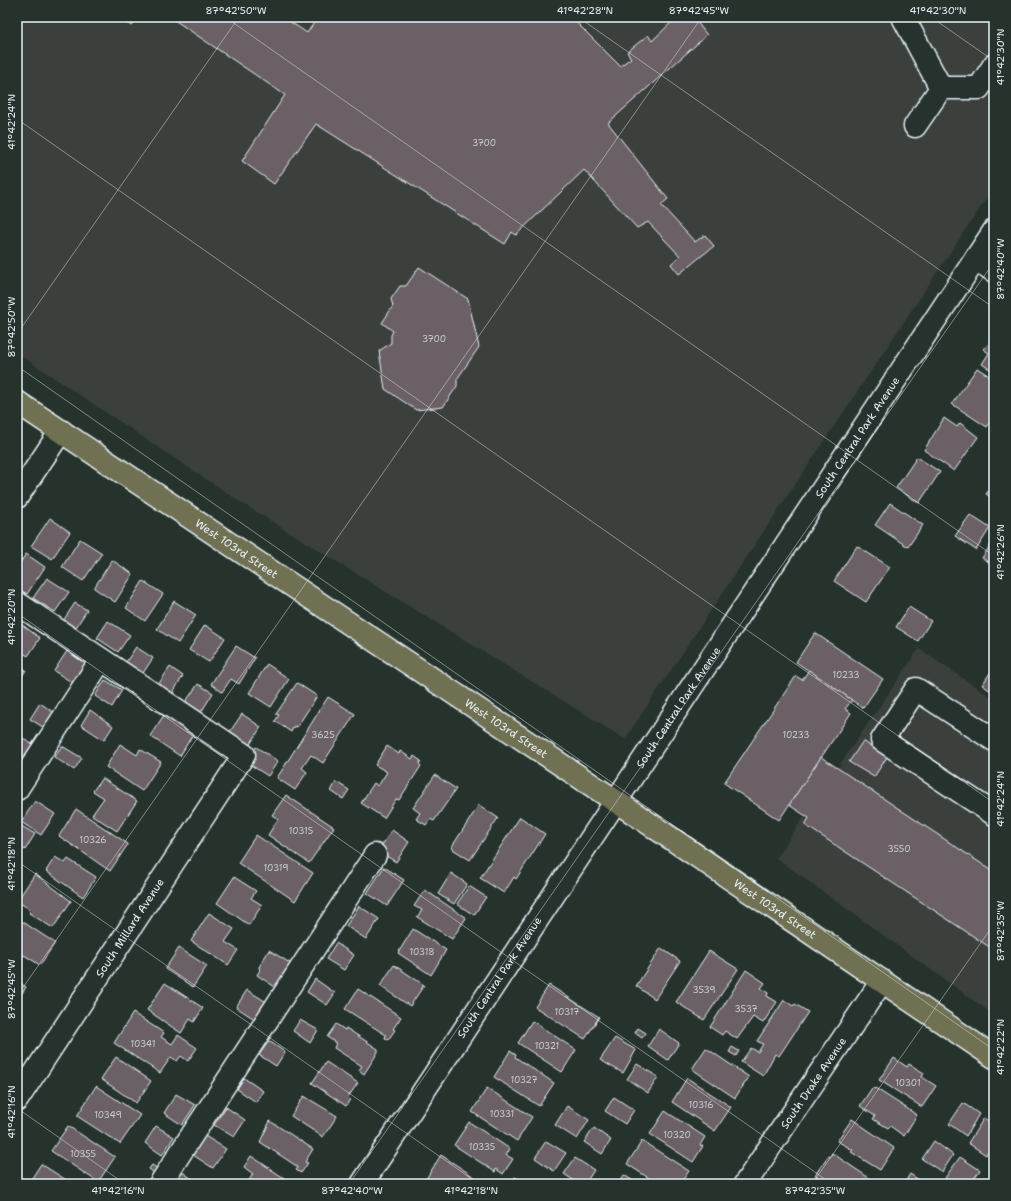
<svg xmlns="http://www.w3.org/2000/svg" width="1011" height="1201" font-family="'Shantell Sans',sans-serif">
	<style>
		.built { fill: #3a403e }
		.building { fill: #6a6066; stroke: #e8f1f8 }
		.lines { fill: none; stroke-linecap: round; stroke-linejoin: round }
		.minor-casing { stroke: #e8f1f8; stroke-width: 25 }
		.major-casing { stroke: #e8f1f8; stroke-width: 25 }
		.minor { stroke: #26332d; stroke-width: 22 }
		.major { stroke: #706f52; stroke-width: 22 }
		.ticks { fill: none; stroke: #e8f1f8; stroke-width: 1; stroke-opacity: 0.45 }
		.labels { text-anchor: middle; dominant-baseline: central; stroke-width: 3; stroke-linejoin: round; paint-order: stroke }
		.number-label { font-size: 9px; fill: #c8cdd4 }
		.street-label { font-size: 11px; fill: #e8f1f8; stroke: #26332d }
		.neatline { fill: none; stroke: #e8f1f8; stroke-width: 1.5 }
		.ticks-label { font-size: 10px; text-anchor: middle; fill: #e8f1f8 }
	</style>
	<rect width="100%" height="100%" fill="#26332d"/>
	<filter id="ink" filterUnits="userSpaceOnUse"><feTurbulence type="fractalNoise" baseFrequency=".025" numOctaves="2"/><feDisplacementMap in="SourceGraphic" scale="8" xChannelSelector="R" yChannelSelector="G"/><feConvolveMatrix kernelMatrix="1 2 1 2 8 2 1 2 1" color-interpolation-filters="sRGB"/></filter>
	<g filter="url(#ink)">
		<g class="built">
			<path d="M17,17H994V187L625,739L245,505L17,353Z"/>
			<path d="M919,649L994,699V1015L776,858Z"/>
		</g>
		<g class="building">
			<path d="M118,17H138L132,26Z"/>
			<path d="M170,17H283L307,33L318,17H571L620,66L631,58L627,52L648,35L652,41L677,17H693L707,35L608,123L668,199L661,205L695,242L705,235L714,246L679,274L671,264L680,256L648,222L637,228L584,170L516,235L512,232L505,244L316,124L274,184L242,161L285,95Z"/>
			<path d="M419,267L468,299L479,347L457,379V386L443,407L416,410L385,389L379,351L391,343V335L393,331L382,323L393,306L391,299L400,286H406Z"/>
			<path d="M994,338V372L982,364L989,353L983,349Z"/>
			<path d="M977,368L994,379V416L987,427L952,404Z"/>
			<path d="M944,418L957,427L960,423L978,437L954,471L924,450Z"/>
			<path d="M917,457L940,472L919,503L896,488Z"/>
			<path d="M994,483V499L986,494Z"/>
			<path d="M890,503L923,525L908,547L875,525Z"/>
			<path d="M970,515L990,528L976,550L955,536Z"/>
			<path d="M50,518L70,532L52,559L31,546Z"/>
			<path d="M80,539L102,553L83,581L62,567Z"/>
			<path d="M994,540V566L982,558Z"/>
			<path d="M857,546L890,567L866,602L834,581Z"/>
			<path d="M26,554L45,567L27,594L17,588V567Z"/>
			<path d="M112,560L133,574L115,602L94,588Z"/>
			<path d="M47,578L69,592L55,612L33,598Z"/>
			<path d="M143,581L163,594L145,621L126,608Z"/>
			<path d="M174,601L196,615L178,643L157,629Z"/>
			<path d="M75,603L87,610L75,629L63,621Z"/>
			<path d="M909,607L931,621L918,641L896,627Z"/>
			<path d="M17,621L40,638L28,656L17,649Z"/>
			<path d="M108,621L130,635L118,652L97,638Z"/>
			<path d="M205,625L225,638L209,662L189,650Z"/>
			<path d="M815,633L883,679L863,708L796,662Z"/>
			<path d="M236,646L255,658L239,684L231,679L222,692L211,684Z"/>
			<path d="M136,647L153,658L141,676L124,665Z"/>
			<path d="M67,651L86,664L73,683L54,671Z"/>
			<path d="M17,664L26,670L17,684Z"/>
			<path d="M267,664L289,679L271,707L249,693Z"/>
			<path d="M170,667L183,676L172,694L158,685Z"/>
			<path d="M994,667V693L982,685Z"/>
			<path d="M809,670L852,700L845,709L851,713L779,820L724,783L796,676L802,680Z"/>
			<path d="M105,680L122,690L112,707L95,696Z"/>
			<path d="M297,683L317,696L297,727L294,726L291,732L275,721L279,715L276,714Z"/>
			<path d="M198,684L213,693L200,714L184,704Z"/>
			<path d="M328,697L355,714L323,763L311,755L302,768L307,772L295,790L277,778Z"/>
			<path d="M40,703L56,714L46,729L30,719Z"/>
			<path d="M90,710L113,726L104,740L81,725Z"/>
			<path d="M242,714L261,727L249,746L229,733Z"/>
			<path d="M164,715L193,734L180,756L150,736Z"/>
			<path d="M17,734L33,745L21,762L17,759Z"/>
			<path d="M863,741L887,757L874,777L849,762Z"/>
			<path d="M120,744L137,755L140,749L161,762L142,791L106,767Z"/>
			<path d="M62,746L82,758L74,770L54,757Z"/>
			<path d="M387,746L399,754L400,751L412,759L414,756L421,761L419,764L421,766L399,800L396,799L384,818L361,803L374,783L378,786L387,772L375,765Z"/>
			<path d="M256,747L278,761L268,776L246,762Z"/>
			<path d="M821,757L994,872V950L805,825L809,818L789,805Z"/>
			<path d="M435,775L456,789L434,821L430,819L426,825L416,819L420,813L413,808Z"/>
			<path d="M102,778L137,801L117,831L92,815L104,798L93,791Z"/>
			<path d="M336,782L349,790L343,799L331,791Z"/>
			<path d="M286,795L334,827L309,863L268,835L278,819L272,815Z"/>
			<path d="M35,801L55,814L41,835L21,822Z"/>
			<path d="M479,805L498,818L470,860L451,848Z"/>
			<path d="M76,809L128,844L110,871L59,836Z"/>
			<path d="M520,817L545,834L516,879L514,877L504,893L480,878Z"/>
			<path d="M18,824L35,834L25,850L17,844Z"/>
			<path d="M392,830L409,842L396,862L378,851Z"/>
			<path d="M256,835L313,873L295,901L238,863Z"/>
			<path d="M55,857L65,863L68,859L96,877L83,897L46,871Z"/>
			<path d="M384,867L404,880L387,906L367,893Z"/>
			<path d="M451,873L467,884L454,904L438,894Z"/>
			<path d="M35,874L71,901L53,928L29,913L31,910L17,901Z"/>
			<path d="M234,877L256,891L251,898L262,905L249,925L217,903Z"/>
			<path d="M469,886L486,897L474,915L457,904Z"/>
			<path d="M425,890L466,918L452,939L417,917L422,910L414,906Z"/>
			<path d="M359,906L379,919L366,939L346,926Z"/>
			<path d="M209,913L234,929L225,942L238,950L228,965L191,941Z"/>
			<path d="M17,918L55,943L40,965L24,955L20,961L17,959Z"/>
			<path d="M413,929L446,950L431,975L398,953Z"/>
			<path d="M336,943L354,955L344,970L326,959Z"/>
			<path d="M179,948L207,966L193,987L165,969Z"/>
			<path d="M661,948L680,961L655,999L636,986Z"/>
			<path d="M269,950L293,965L278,989L257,975L260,970L259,967Z"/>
			<path d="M709,951L738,969L704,1020L676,1002Z"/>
			<path d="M394,965L424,985L410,1006L380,986Z"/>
			<path d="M746,970L765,983L761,988L768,993L767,996L777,1002L763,1023L753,1017L737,1039L725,1031L722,1035L710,1027Z"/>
			<path d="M315,979L335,993L327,1005L307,992Z"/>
			<path d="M17,981L26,987L17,1001Z"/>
			<path d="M165,983L203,1008L194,1022L190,1019L181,1033L147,1010Z"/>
			<path d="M549,985L599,1017L585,1039L535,1007Z"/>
			<path d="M358,989L401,1017L393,1029L395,1030L388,1040L385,1038L386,1035L345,1009Z"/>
			<path d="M247,990L268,1003L256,1020L236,1007Z"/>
			<path d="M784,1000L793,1006L795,1004L808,1012L779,1056L775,1054L763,1076L741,1062L751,1048L758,1052L763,1044L757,1041Z"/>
			<path d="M133,1013L164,1033L161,1037L172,1044L178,1035L197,1048L188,1061L181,1056L177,1061L171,1057L160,1073L114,1043Z"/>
			<path d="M300,1020L318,1030L310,1043L293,1031Z"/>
			<path d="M532,1021L576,1050L562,1072L518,1043Z"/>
			<path d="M336,1024L345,1030L346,1028L378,1049V1052L364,1074L359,1070L362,1066L334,1048L336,1043L327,1037Z"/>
			<path d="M638,1028L646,1033L642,1038L635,1033Z"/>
			<path d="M659,1029L679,1043L668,1060L648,1046Z"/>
			<path d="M615,1038L636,1050L623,1073L600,1060Z"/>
			<path d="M269,1041L285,1052L276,1066L259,1055Z"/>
			<path d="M732,1047L739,1051L736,1056L729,1052Z"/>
			<path d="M706,1048L749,1077L735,1098L692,1069Z"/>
			<path d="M510,1051L516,1055L515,1057L554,1083L539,1106L494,1077Z"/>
			<path d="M116,1057L151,1081L136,1103L101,1079Z"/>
			<path d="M894,1058L907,1067L909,1064L924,1073L922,1077L936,1086L922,1107L879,1080Z"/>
			<path d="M326,1062L358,1083L348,1097L350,1099L346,1106L312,1083Z"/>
			<path d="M637,1064L658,1077L648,1093L627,1079Z"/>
			<path d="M244,1078L263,1091L256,1102L237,1089Z"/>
			<path d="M687,1078L731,1107L715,1131L672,1102Z"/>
			<path d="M96,1086L140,1115L120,1144L77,1116Z"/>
			<path d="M487,1088L532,1117L517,1141L472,1112Z"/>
			<path d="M872,1088L874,1089L875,1088L917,1115L904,1136L890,1126L888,1128L873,1119L875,1116L860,1106Z"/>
			<path d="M176,1094L195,1105L182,1125L164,1113Z"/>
			<path d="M304,1096L337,1116L323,1137L291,1116Z"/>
			<path d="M614,1097L634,1110L625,1124L605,1111Z"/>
			<path d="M963,1103L979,1114L966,1136L949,1124Z"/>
			<path d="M567,1106L589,1120L577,1139L555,1125Z"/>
			<path d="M226,1107L245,1120L234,1137L214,1125Z"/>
			<path d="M665,1111L705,1137L700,1145L703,1146L693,1162L650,1134Z"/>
			<path d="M984,1118L994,1125V1143L986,1155L968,1143Z"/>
			<path d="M852,1119L894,1148L880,1170L851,1152L853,1150L837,1141Z"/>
			<path d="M270,1121L313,1149L305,1162L308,1163L301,1173L296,1170L298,1167L260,1142Z"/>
			<path d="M469,1122L510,1149L506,1155L513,1159L503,1174L496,1169L495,1172L454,1145Z"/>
			<path d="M68,1126L115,1157L98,1182L51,1151Z"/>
			<path d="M156,1126L174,1137L162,1155L145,1143Z"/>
			<path d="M594,1128L611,1140L602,1154L584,1142Z"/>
			<path d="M205,1136L226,1149L213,1168L193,1155Z"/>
			<path d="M546,1141L566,1153L554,1171L535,1158Z"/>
			<path d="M642,1141L689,1171L680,1184H658L627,1164Z"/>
			<path d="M934,1141L953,1155L942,1172L922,1159Z"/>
			<path d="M832,1153L872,1180L870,1184H829L815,1175L828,1156L830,1157Z"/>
			<path d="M441,1155L485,1184H433L426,1179Z"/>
			<path d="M251,1156L293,1184H251L248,1182L253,1174L244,1167Z"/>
			<path d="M960,1157L980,1170L970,1184H954L945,1178Z"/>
			<path d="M575,1158L594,1170L585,1184H579L564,1174Z"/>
			<path d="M41,1164L71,1183L70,1184H28Z"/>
			<path d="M152,1165L157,1168L154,1173L149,1169Z"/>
			<path d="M181,1171L199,1184H172Z"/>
			<path d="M910,1174L925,1184H904Z"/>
			<path d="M624,1175L638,1184H618Z"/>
			<path d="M515,1177L527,1184H510Z"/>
			<path d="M126,1178L135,1184H123Z"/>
		</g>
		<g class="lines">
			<defs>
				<g id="minor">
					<path d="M903,17L941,88"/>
					<path d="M941,88H979L994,65"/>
					<path d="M915,126L941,88"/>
					<path d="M976,259L994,271"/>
					<path d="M17,497L61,431"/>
					<path d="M17,603L244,755L17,1100"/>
					<path d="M994,740L916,689L882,740L994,814"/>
					<path d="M17,789L101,660"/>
					<path d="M160,1184L375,855"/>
					<path id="s1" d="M362,1184L994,231"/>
					<path id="s2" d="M745,1184L882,981"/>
				</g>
				<g id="major">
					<path id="s3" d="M17,402L638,816L994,1057"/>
				</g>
			</defs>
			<use href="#minor" class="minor-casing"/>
			<use href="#major" class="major-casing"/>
			<use href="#minor" class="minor"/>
			<use href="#major" class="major"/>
		</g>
	</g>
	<path class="ticks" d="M225,17L994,556M578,17L994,308M931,17L994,61M17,119L994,803M17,334L239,17M17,366L994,1050M17,613L832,1184M17,861L479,1184M17,996L702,17M17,1108L125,1184M349,1184L994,262M812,1184L994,924"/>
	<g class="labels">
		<g class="number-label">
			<text x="484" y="143">3700</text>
			<text x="434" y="339">3700</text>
			<text x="846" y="675">10233</text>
			<text x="323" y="735">3625</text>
			<text x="796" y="735">10233</text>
			<text x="301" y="831">10315</text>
			<text x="93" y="840">10326</text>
			<text x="899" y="849">3550</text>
			<text x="276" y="868">10319</text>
			<text x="422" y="952">10318</text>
			<text x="704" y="990">3539</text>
			<text x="746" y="1009">3537</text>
			<text x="567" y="1012">10317</text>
			<text x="143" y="1044">10341</text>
			<text x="547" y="1046">10321</text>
			<text x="524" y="1080">10327</text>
			<text x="908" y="1083">10301</text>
			<text x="701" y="1105">10316</text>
			<text x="502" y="1114">10331</text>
			<text x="108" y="1115">10349</text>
			<text x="677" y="1135">10320</text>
			<text x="482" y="1147">10335</text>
			<text x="83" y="1154">10355</text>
		</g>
		<g class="street-label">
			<text stroke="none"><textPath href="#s1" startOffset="896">South Central Park Avenue</textPath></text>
			<text stroke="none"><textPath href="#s3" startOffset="264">West 103rd Street</textPath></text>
			<text stroke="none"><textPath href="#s1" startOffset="572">South Central Park Avenue</textPath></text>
			<text stroke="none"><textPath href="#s3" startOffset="588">West 103rd Street</textPath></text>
			<text stroke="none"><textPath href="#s3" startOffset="912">West 103rd Street</textPath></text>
			<text transform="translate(130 928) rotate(-57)">South Millard Avenue</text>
			<text stroke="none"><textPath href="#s1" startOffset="248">South Central Park Avenue</textPath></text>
			<text stroke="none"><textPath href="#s2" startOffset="122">South Drake Avenue</textPath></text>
		</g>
	</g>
	<rect width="1011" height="1201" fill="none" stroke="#26332d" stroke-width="44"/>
	<rect x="22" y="22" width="967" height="1157" class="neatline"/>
	<g class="ticks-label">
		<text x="236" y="14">87°42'50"W</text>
		<text x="585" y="14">41°42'28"N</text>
		<text x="699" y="14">87°42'45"W</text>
		<text x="938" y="14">41°42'30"N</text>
		<text transform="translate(1000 57) rotate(-90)" y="4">41°42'30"N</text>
		<text transform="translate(11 122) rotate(-90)" y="4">41°42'24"N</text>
		<text transform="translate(1000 269) rotate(-90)" y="4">87°42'40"W</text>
		<text transform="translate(11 327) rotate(-90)" y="4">87°42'50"W</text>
		<text transform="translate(1000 552) rotate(-90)" y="4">41°42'26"N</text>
		<text transform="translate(11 617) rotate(-90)" y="4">41°42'20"N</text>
		<text transform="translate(1000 799) rotate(-90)" y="4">41°42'24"N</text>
		<text transform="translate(11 864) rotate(-90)" y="4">41°42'18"N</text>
		<text transform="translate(1000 931) rotate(-90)" y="4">87°42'35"W</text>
		<text transform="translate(11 989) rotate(-90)" y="4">87°42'45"W</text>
		<text transform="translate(1000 1047) rotate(-90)" y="4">41°42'22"N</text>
		<text transform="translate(11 1112) rotate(-90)" y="4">41°42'16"N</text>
		<text x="118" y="1194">41°42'16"N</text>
		<text x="352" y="1194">87°42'40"W</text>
		<text x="471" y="1194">41°42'18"N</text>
		<text x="815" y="1194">87°42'35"W</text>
	</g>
</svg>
